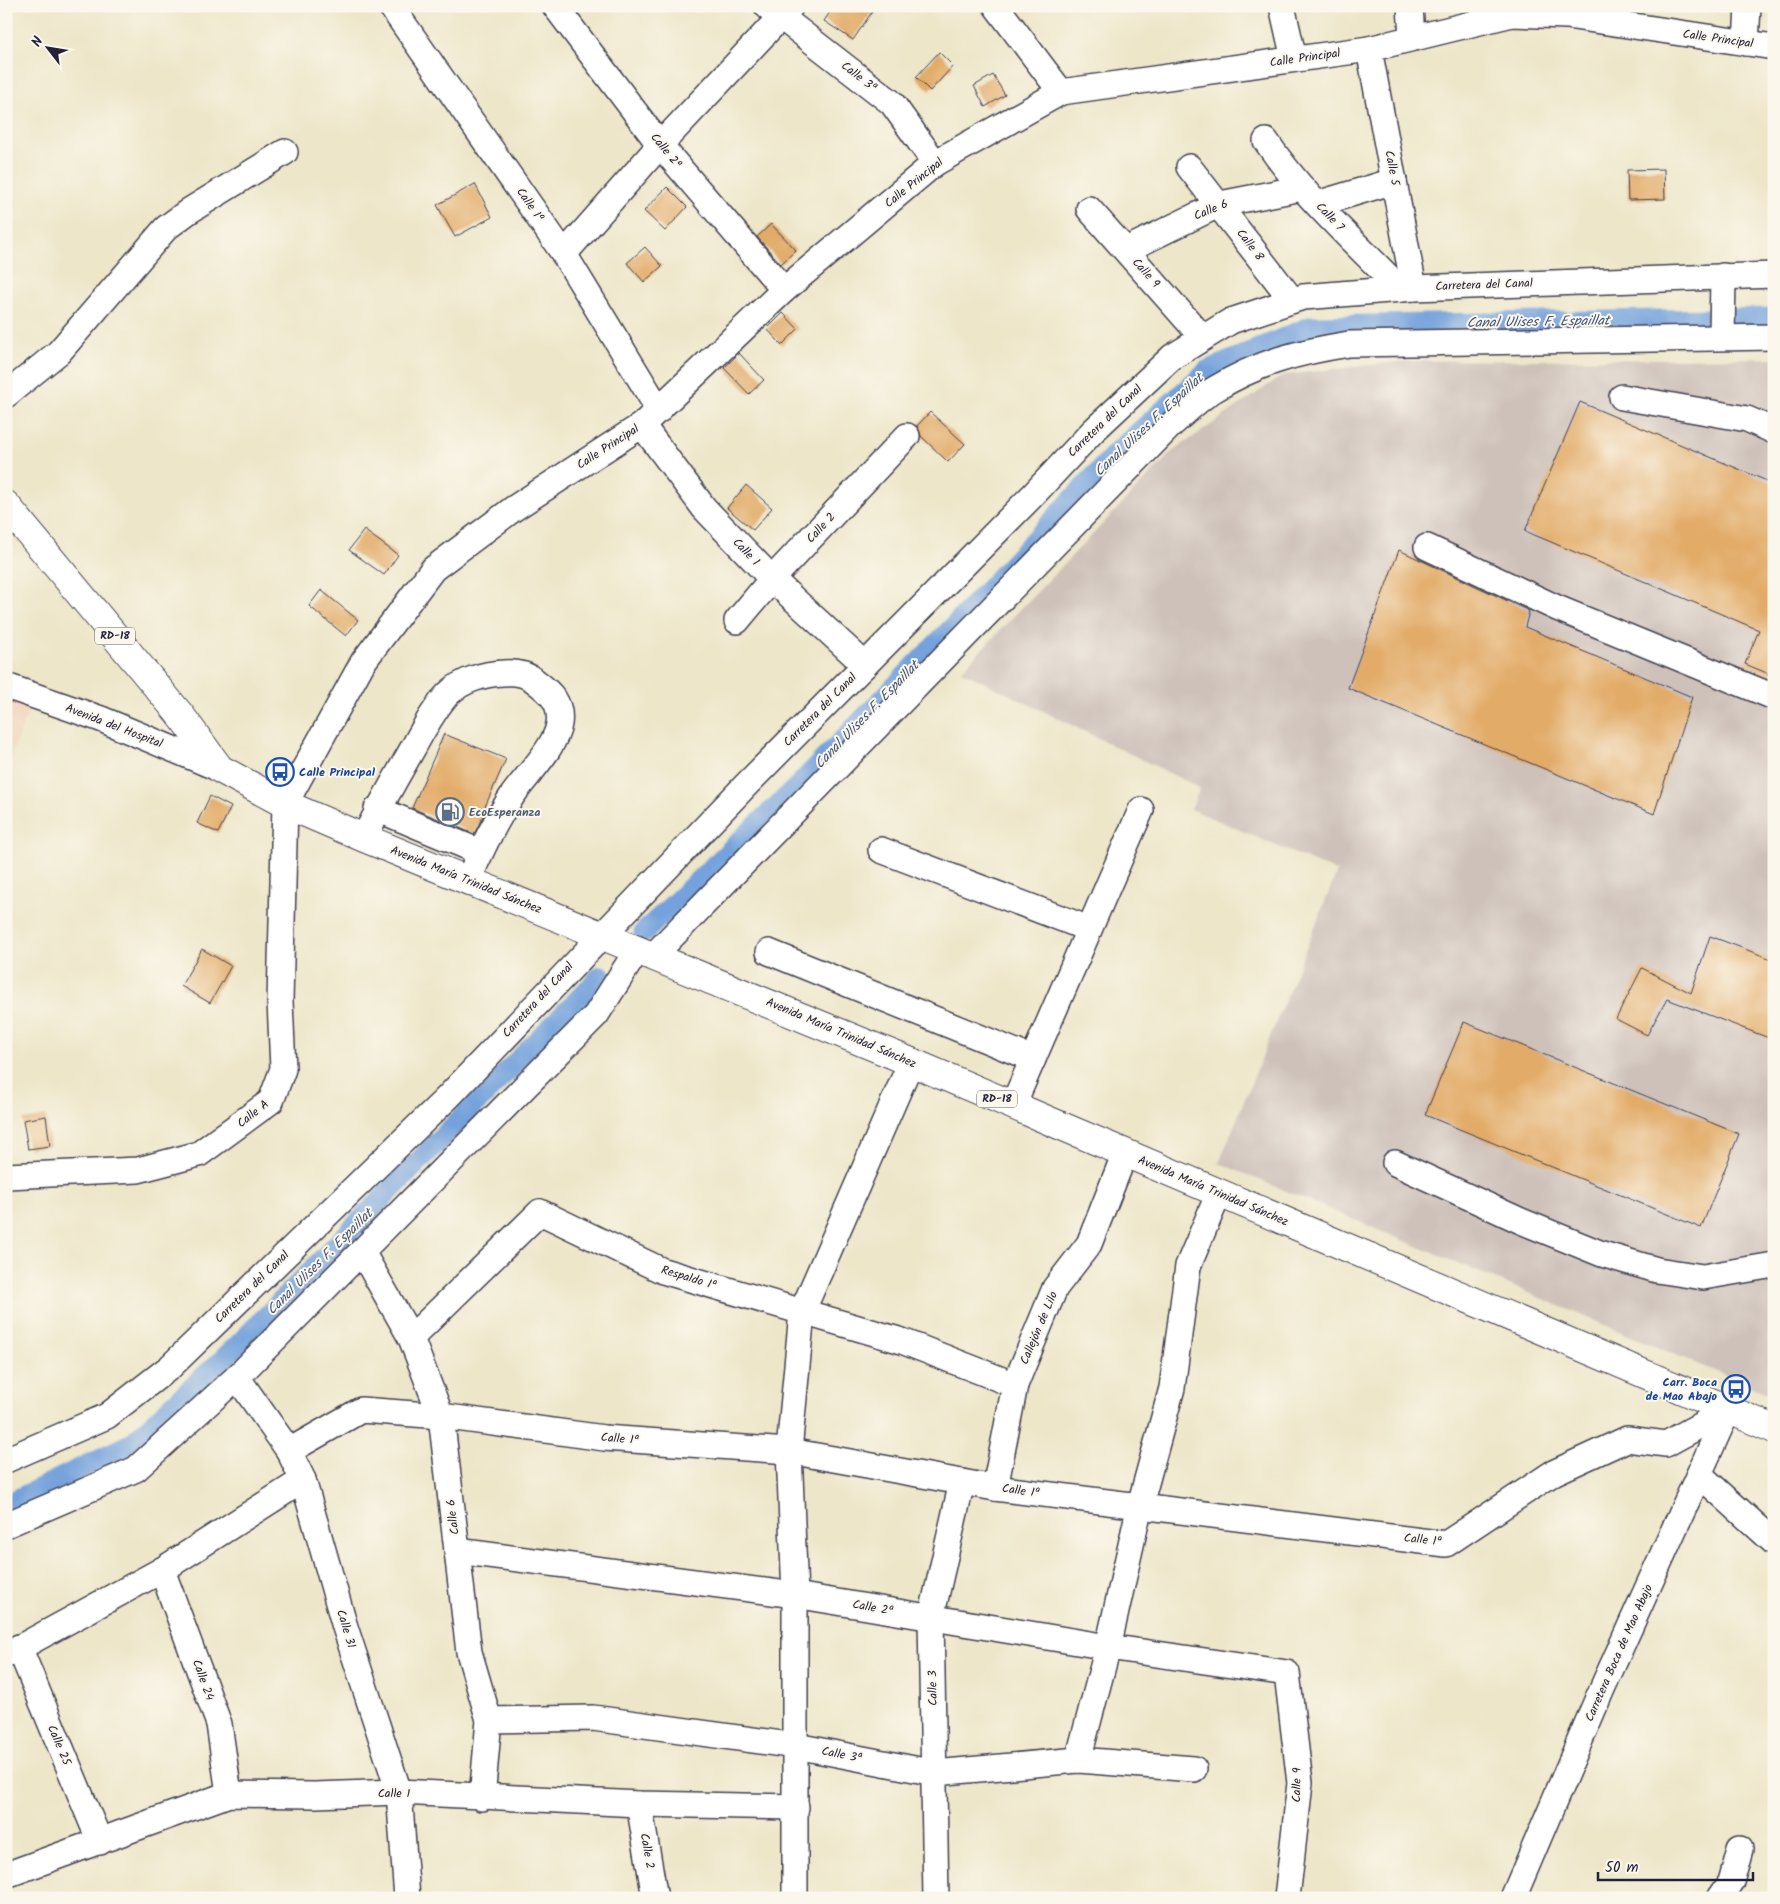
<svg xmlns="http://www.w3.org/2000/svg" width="1780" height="1904" font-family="Kalam,sans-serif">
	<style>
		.built { fill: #f1d5bd }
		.industrial { fill: #cec1ba }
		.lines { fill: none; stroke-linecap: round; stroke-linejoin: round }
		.canal { stroke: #74a2dc; stroke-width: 21 }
		.building { fill: #e2ab68 }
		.minor-casing { stroke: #403f50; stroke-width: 28 }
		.major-casing { stroke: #403f50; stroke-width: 30 }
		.minor { stroke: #fff; stroke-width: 25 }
		.major { stroke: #fff; stroke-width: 28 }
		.labels { text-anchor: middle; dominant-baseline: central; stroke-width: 4; stroke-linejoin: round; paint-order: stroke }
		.shield { fill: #fbf7ec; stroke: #636270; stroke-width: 1 }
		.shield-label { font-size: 11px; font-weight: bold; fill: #22223b }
		.street-label { font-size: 12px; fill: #22223b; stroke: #fbf7ec }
		.transit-label { font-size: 12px; font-weight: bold; fill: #164399; stroke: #fbf7ec; text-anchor: start }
		.service-label { font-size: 12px; font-weight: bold; fill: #4e5e75; stroke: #fbf7ec; text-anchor: start }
		.water-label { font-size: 14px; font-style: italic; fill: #43557b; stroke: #fbf7ec }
	</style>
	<rect width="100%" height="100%" fill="#fbf7ec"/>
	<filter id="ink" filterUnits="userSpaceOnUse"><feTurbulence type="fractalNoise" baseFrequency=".02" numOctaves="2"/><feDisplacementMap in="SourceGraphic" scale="10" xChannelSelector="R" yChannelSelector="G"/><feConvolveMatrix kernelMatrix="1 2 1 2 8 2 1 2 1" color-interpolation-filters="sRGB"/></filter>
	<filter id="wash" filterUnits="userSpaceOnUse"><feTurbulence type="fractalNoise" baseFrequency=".0096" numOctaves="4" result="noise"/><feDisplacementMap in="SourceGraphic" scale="20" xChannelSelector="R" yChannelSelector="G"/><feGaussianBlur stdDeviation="1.12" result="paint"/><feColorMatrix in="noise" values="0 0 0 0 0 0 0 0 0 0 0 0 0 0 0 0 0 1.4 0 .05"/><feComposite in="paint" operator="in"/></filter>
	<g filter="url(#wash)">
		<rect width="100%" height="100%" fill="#ede6c9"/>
		<path class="built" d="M6,698L30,706L6,769Z"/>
		<path class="industrial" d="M1774,358V1396L1219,1163L1337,872L1191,809L1200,788L961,671L1173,451L1283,375L1405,361Z"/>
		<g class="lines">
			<g class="canal">
				<path d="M644,932L796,788L954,626L1118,451L1207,371L1312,326L1774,318"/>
				<path d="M6,1505L132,1443L234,1349L601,976"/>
			</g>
		</g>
		<g id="blocks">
			<g class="building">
				<path d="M834,6H876L853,40L824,21Z"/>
				<path d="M939,52L953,66L930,91L916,77Z"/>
				<path d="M993,75L1005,95L985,107L974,86Z"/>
				<path d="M1664,169L1665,199L1628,200L1627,170Z"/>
				<path d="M475,184L492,217L455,237L437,205Z"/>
				<path d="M667,187L687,207L665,231L644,211Z"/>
				<path d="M771,224L796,250L781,264L757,237Z"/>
				<path d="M645,247L662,266L644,282L627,263Z"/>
				<path d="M783,313L798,329L782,345L767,329Z"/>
				<path d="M739,353L764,380L749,394L724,368Z"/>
				<path d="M1580,402L1774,484V676L1745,664L1759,630L1525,531Z"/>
				<path d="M930,412L965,444L948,462L921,436L917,426Z"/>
				<path d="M746,485L772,508L753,530L727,508Z"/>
				<path d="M364,530L398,555L384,575L349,550Z"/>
				<path d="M1399,550L1529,611L1525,627L1692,697L1654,814L1348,688Z"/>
				<path d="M321,590L358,620L346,636L309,606Z"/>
				<path d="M444,734L506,759L484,809L486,810L474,834L412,808Z"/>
				<path d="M210,796L231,807L218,833L197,823Z"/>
				<path d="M1710,936L1774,960V1040L1667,999L1647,1035L1616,1019L1642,968L1691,993Z"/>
				<path d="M202,949L231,966L210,1003L181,986Z"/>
				<path d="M1464,1022L1739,1134L1701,1228L1425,1115Z"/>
				<path d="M46,1116L50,1146L28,1149L23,1120Z"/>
			</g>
		</g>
	</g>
	<g filter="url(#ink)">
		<use href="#blocks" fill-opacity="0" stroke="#403f50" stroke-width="1"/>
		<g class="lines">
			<defs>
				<g id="minor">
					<path d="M391,6L564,254L659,410"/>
					<path d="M555,6L660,145L784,290"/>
					<path d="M767,6L892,103L935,163"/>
					<path d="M996,6L1061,92"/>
					<path d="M1282,6L1294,59"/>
					<path d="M1410,6L1412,37"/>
					<path d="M1746,43L1748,6"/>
					<path d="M1369,49L1414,288"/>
					<path d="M1266,141C1303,196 1354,241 1400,289"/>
					<path d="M1189,167L1292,300"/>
					<path d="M1317,204L1394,181"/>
					<path d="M1089,209L1203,338"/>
					<path d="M1126,250L1220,204L1302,188"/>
					<path d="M564,254L660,145L791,6"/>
					<path d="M1722,337L1723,276"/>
					<path d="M6,395L59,352L166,228L189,211L285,152"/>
					<path d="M1622,397L1747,419L1774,431"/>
					<path d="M642,425L704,508L772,579L865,665"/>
					<path d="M1427,547L1557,608L1774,697"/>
					<path d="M737,621L772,579L907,436"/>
					<path d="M6,686L101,719L220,769"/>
					<path d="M377,809L480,852"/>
					<path d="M364,838C379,807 396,778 413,748C423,730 434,709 448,694C462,680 484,674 503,673C515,672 526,673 535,681C551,693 562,703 559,724C556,747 525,777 512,796C494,823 480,852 468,881"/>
					<path d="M881,850L1089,929"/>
					<path d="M769,952L1033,1059"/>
					<path d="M654,955L1171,425C1185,413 1199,398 1215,389C1259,362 1299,352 1349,344L1774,337"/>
					<path d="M1013,1105L1141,810"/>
					<path d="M1395,1163L1521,1221L1602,1254L1657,1270L1703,1277L1774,1265"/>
					<path d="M6,1176L138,1170L199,1154L271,1101L283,1069L280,1001L285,804L363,662L433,569L513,509L642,425L784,290L935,163L1061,92L1369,49L1512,14L1567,16L1774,47"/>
					<path d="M362,1252L411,1338L441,1416L469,1652L489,1720L482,1798"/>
					<path d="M411,1338L540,1212L663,1271L902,1341L1015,1385"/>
					<path d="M237,1377L289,1451L303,1480L345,1627L399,1792L407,1898"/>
					<path d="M289,1451L361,1410L441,1416L604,1438L789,1451L995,1488L1446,1544L1553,1473L1627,1439L1666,1444L1728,1410"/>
					<path d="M6,1460L107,1416L170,1367L448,1097L746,785L1033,495L1093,431L1172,357L1231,321L1303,297L1414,288L1774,275"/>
					<path d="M1700,1475L1774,1542"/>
					<path d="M995,1488L1015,1385L1055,1288L1089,1244L1125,1153"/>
					<path d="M6,1525L136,1469L237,1377L596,1015L638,949"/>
					<path d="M457,1551L795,1595L1108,1647L1287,1673L1300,1783L1287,1898"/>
					<path d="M162,1570L219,1724L229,1794"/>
					<path d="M19,1647L100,1842"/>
					<path d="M6,1655L162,1570L303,1480"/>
					<path d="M489,1720L593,1718L796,1746L935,1773L1078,1760L1194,1769"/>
					<path d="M1078,1760L1108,1647L1140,1505L1172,1388L1188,1266L1219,1193"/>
					<path d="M639,1804L655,1898"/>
					<path d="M6,1875L229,1794L315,1795L399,1792L639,1804L796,1807"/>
					<path d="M795,1898V1595L789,1451L802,1312L911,1062"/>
					<path d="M936,1898L931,1618L962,1482"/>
					<path d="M1513,1898L1601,1691L1728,1410"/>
					<path d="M1720,1898L1731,1882L1740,1849"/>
				</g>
				<path id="major" d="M6,505L182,717L220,769L285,804L364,838L911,1062L1774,1429"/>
			</defs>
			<use href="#minor" class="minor-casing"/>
			<use href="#major" class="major-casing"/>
			<use href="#minor" class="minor"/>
			<use href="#major" class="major"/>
		</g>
	</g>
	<defs>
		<symbol id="bus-ring" viewBox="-11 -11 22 22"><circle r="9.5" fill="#fbf7ec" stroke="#1a4fb4" stroke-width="1.5"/><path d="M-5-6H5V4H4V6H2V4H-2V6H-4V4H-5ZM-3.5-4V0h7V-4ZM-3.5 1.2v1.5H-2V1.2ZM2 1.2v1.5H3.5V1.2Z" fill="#1a4fb4"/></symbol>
		<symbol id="fuel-ring" viewBox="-11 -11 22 22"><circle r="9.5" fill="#fbf7ec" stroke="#5c6f8a" stroke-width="1.5"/><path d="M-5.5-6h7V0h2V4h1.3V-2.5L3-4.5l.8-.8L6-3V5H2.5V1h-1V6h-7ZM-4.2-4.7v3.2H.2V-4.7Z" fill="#5c6f8a"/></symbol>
	</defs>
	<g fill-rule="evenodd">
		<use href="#bus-ring" x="264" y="756" width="32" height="32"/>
		<use href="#fuel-ring" x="434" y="796" width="32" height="32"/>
		<use href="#bus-ring" x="1720" y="1373" width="32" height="32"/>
	</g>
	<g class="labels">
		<g class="shield">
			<rect x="95" y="627.5" width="40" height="17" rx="4"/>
			<rect x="977" y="1090.5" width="40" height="17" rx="4"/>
		</g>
		<g class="shield-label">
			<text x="115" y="636">RD-18</text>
			<text x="997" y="1099">RD-18</text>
		</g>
		<g class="street-label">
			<text transform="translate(1718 39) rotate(8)">Calle Principal</text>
			<text transform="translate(1305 58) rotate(-8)">Calle Principal</text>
			<text transform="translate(859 77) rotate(38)">Calle 3ª</text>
			<text transform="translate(666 151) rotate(51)">Calle 2ª</text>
			<text transform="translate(1392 168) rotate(79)">Calle 5</text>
			<text transform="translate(914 183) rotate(-39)">Calle Principal</text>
			<text transform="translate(530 205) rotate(55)">Calle 1ª</text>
			<text transform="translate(1211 210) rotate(-22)">Calle 6</text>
			<text transform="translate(1330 217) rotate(46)">Calle 7</text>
			<text transform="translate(1250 245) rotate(53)">Calle 8</text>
			<text transform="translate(1146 273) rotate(48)">Calle 9</text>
			<text transform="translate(1484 285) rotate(-2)">Carretera del Canal</text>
			<text transform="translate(1105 421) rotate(-44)">Carretera del Canal</text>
			<text transform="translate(608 447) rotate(-33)">Calle Principal</text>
			<text transform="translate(821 528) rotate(-47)">Calle 2</text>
			<text transform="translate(746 552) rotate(46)">Calle 1</text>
			<text transform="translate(820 710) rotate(-45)">Carretera del Canal</text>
			<text transform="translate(114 726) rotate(21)">Avenida del Hospital</text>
			<text transform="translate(466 880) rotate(22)">Avenida María Trinidad Sánchez</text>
			<text transform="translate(538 1000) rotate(-47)">Carretera del Canal</text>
			<text transform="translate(841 1033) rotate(23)">Avenida María Trinidad Sánchez</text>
			<text transform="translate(253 1114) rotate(-38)">Calle A</text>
			<text transform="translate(1213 1191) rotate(23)">Avenida María Trinidad Sánchez</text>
			<text transform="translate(689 1278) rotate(17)">Respaldo 1ª</text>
			<text transform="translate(252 1287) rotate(-44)">Carretera del Canal</text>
			<text transform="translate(1039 1328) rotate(-67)">Callejón de Lilo</text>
			<text transform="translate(620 1439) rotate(5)">Calle 1ª</text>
			<text transform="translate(1021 1491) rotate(8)">Calle 1ª</text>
			<text transform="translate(453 1517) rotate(-97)">Calle 6</text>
			<text transform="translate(1423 1540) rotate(6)">Calle 1ª</text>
			<text transform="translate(873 1608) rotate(10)">Calle 2ª</text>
			<text transform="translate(346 1629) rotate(73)">Calle 31</text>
			<text transform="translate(1619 1653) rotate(-66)">Carretera Boca de Mao Abajo</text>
			<text transform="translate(203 1680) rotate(70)">Calle 24</text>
			<text transform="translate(933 1688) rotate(-91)">Calle 3</text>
			<text transform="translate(59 1745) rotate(67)">Calle 25</text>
			<text transform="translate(842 1755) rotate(11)">Calle 3ª</text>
			<text transform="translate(1297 1785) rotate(-89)">Calle 9</text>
			<text x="394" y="1793">Calle 1</text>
			<text transform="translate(647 1851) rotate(80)">Calle 2</text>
		</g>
		<g class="transit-label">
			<text x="299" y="772">Calle Principal</text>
			<text x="1717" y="1382" text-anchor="end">Carr. Boca<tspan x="1717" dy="14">de Mao Abajo</tspan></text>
		</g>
		<g class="service-label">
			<text x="469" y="812">EcoEsperanza</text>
		</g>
		<g class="water-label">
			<text transform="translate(1538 322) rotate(-1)">Canal Ulises F. Espaillat</text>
			<text transform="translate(1149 425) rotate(-43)">Canal Ulises F. Espaillat</text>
			<text transform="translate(867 715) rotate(-46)">Canal Ulises F. Espaillat</text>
			<text transform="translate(320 1262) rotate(-45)">Canal Ulises F. Espaillat</text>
		</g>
	</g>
	<rect width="1780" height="1904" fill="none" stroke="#fbf7ec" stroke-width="25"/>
	<g transform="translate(48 48) rotate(301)" stroke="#fbf7ec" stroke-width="4" paint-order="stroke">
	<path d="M0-4L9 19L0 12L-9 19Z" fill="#22223b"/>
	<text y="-8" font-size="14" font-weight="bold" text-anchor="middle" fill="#22223b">N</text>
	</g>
	<path d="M1598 1872v8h155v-8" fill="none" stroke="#22223b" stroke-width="2.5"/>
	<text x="1605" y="1872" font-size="15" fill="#22223b" stroke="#fbf7ec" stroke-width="4" paint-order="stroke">50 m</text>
</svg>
